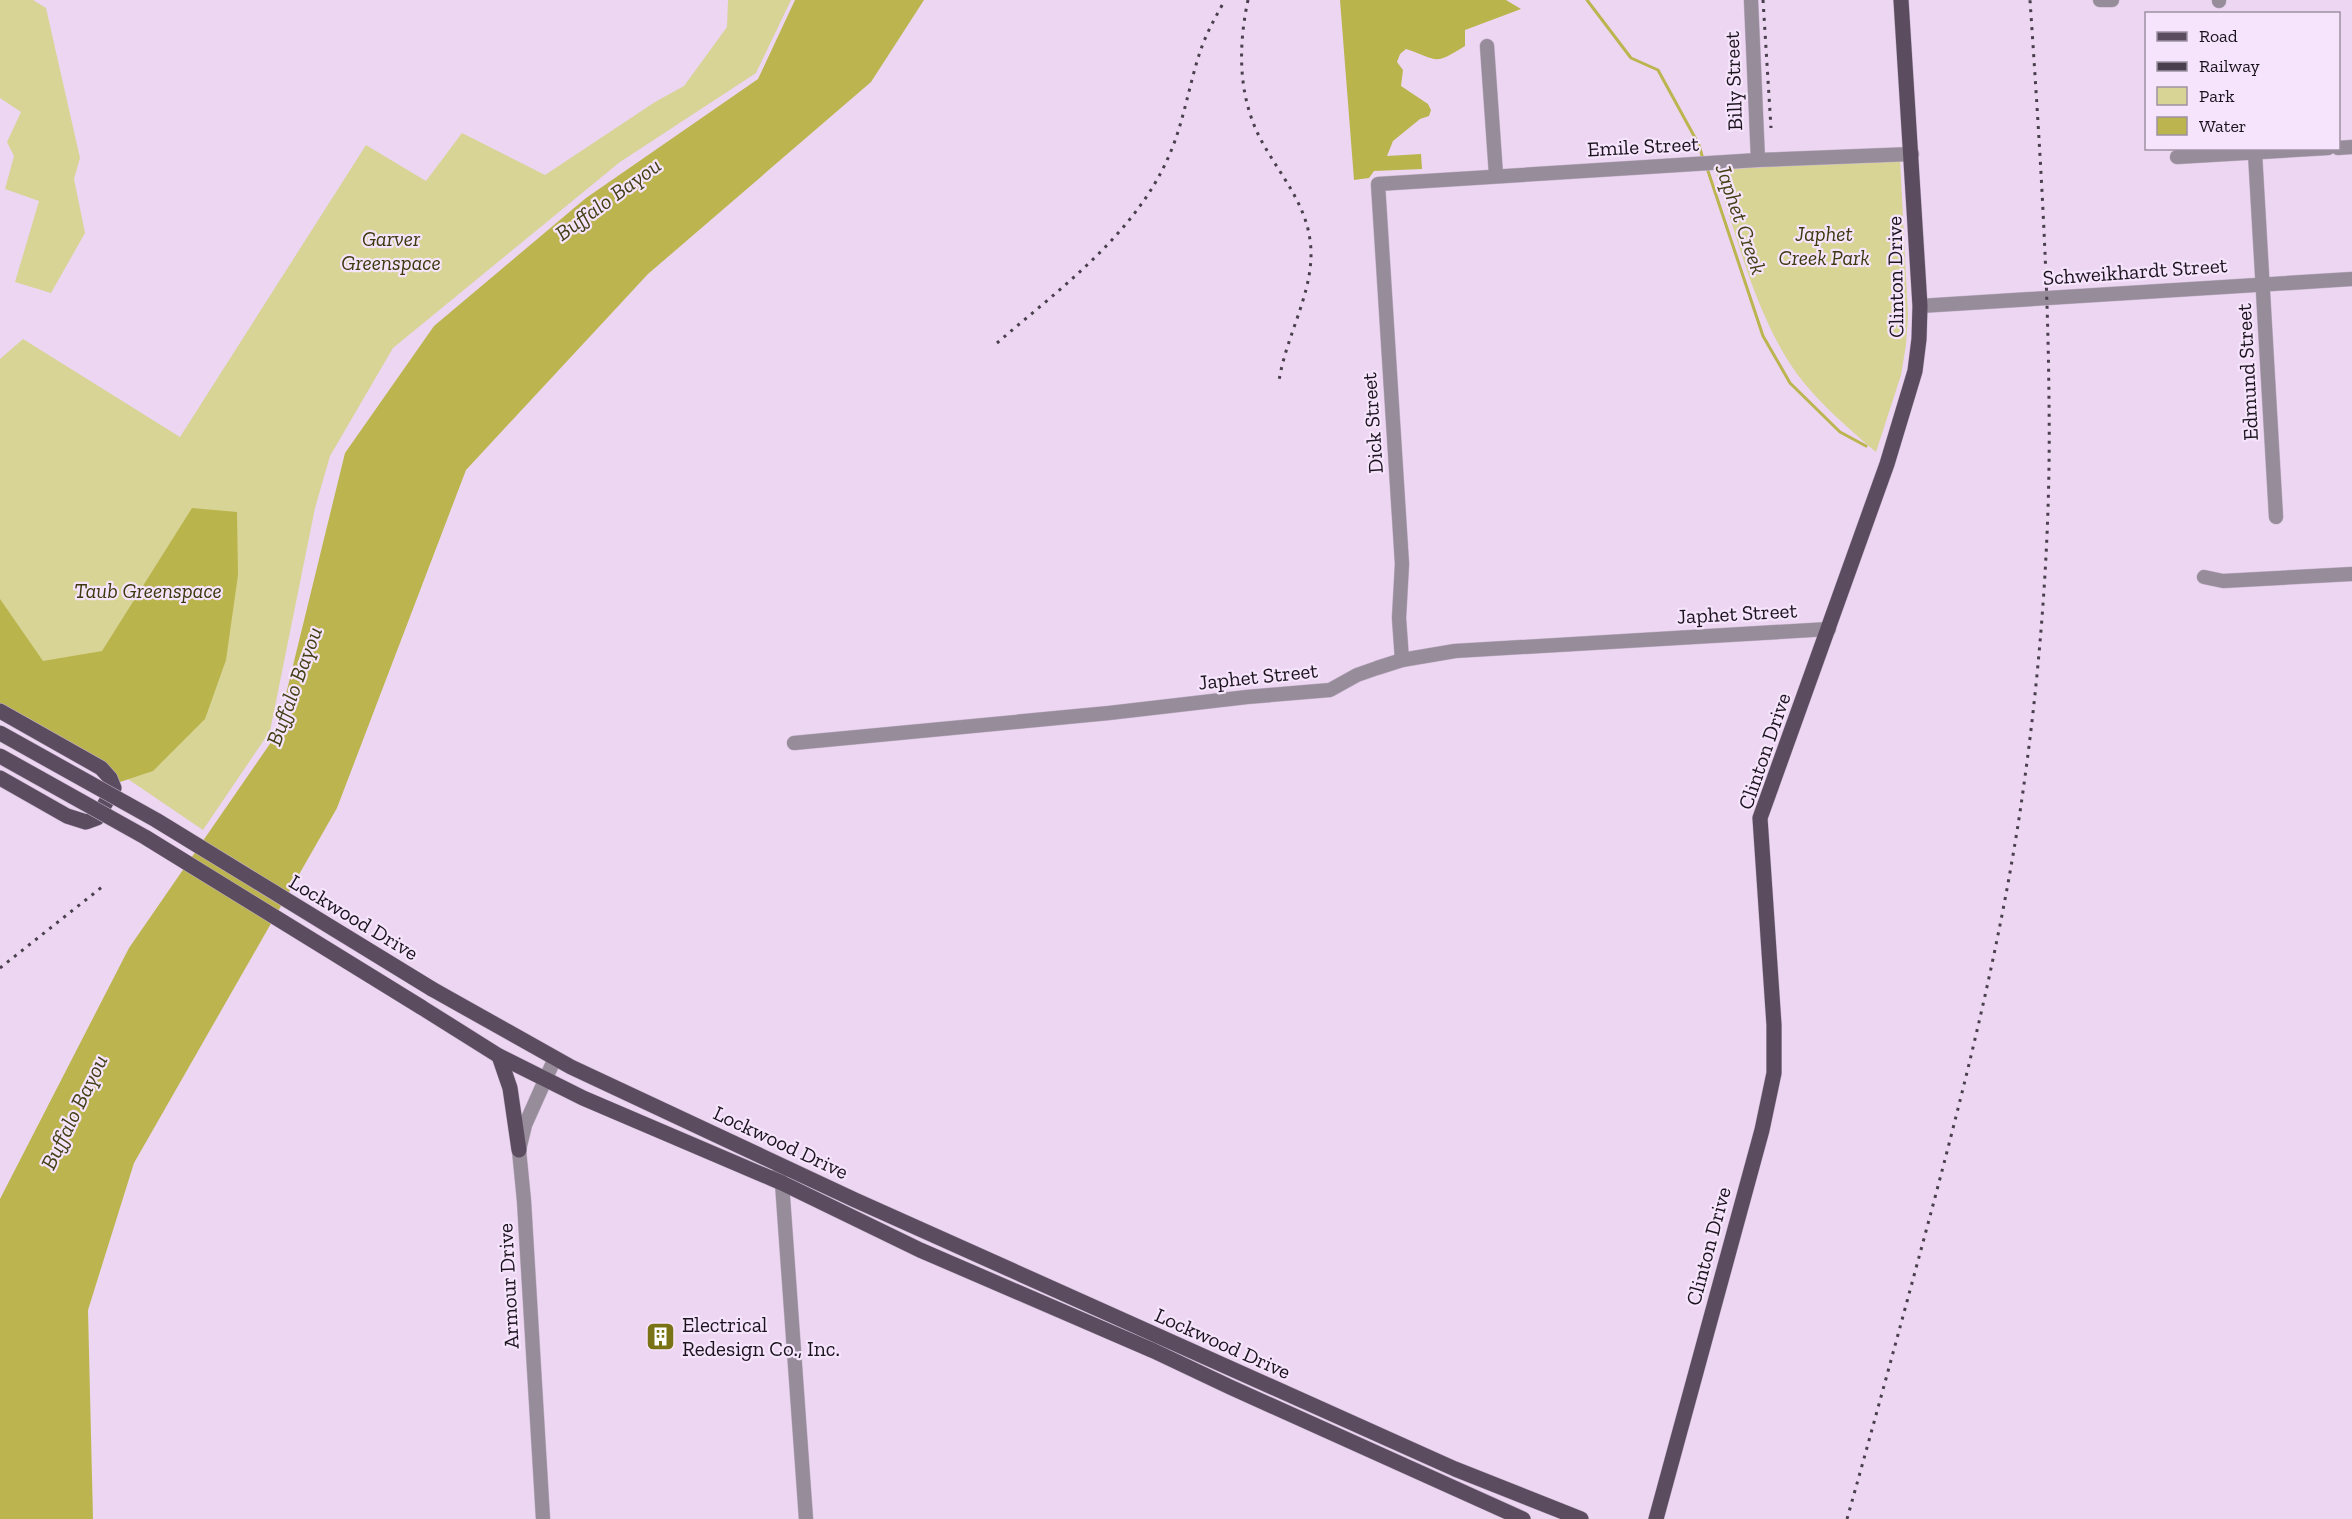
<svg xmlns="http://www.w3.org/2000/svg" width="2352" height="1519" font-family="'Zilla Slab',serif">
	<style>
		.green { fill: #d7d496 }
		.forest { fill: #bab44d }
		.water { fill: #bcb54f }
		.lines { fill: none; stroke-linecap: round; stroke-linejoin: round }
		.stream { stroke: #bcb54f; stroke-width: 3 }
		.minor-casing { stroke: #c6b3cc; stroke-width: 15 }
		.major-casing { stroke: #c6b3cc; stroke-width: 16 }
		.minor { stroke: #978d9a; stroke-width: 14 }
		.major { stroke: #5c4c60; stroke-width: 15 }
		.rail { stroke: #4a3f4d; stroke-width: 3; stroke-dasharray: 3 6; stroke-linecap: butt }
		.major-bridge-casing { stroke: #c6b3cc; stroke-width: 16; stroke-linecap: butt }
		.major-bridge { stroke: #5c4c60; stroke-width: 15 }
		.labels { text-anchor: middle; dominant-baseline: central; stroke-width: 4.5; stroke-linejoin: round; paint-order: stroke }
		.street-label { font-size: 21px; fill: #1b141e; stroke: #f6e4fc }
		.park-label { font-size: 21px; font-style: italic; fill: #3b390d; stroke: #f6e4fc }
		.poi-label { font-size: 21px; fill: #1b141e; stroke: #f6e4fc; text-anchor: start }
		.water-label { font-size: 22px; font-style: italic; fill: #434015; stroke: #f6e4fc }
	</style>
	<rect width="100%" height="100%" fill="#ecd6f2"/>
	<g class="green">
		<path d="M0,0H33L46,8L80,158L74,179L85,233L51,293L15,282L39,201L5,189L14,156L7,142L21,112L0,98Z"/>
		<path d="M728,0H791L756,73L620,162L393,348L330,456L315,508L270,731L203,830L116,771L0,702V359L23,339L180,437L366,145L426,181L462,133L545,175L655,102L684,86L727,27Z"/>
		<path d="M1900,159L1908,316L1906,345L1901,375L1876,452C1849,429 1818,402 1797,374C1756,317 1737,237 1715,170Z"/>
	</g>
	<g class="forest">
		<path d="M1340,0H1506L1521,9L1465,30V46C1433,66 1439,60 1406,49L1400,54L1397,62L1403,70L1401,86L1428,104L1431,110L1429,116L1420,119L1393,141L1387,156L1421,154L1422,169L1374,171L1369,178L1354,180Z"/>
		<path d="M192,508L237,512L238,575L226,660L205,719L153,771L120,782L108,766L0,703V599L43,661L102,651Z"/>
	</g>
	<path class="water" d="M795,0H924L871,82L648,274L466,470L337,808L134,1163L88,1310L93,1519H0V1199L129,948L276,735L345,453L434,326L586,198L758,79Z"/>
	<g class="lines">
		<g class="stream">
			<path d="M1587,0L1631,58L1658,70L1699,145L1703,159"/>
			<path d="M1707,168L1763,336L1790,383L1840,432L1866,446"/>
		</g>
		<defs>
			<g id="minor">
				<path d="M1751,0L1758,160"/>
				<path d="M2100,0H2112"/>
				<path d="M2219,0V1"/>
				<path d="M1487,46L1496,175"/>
				<path d="M2338,148L2352,147"/>
				<path d="M2255,153L2276,517"/>
				<path d="M2177,157L2328,148"/>
				<path d="M1920,306L2352,279"/>
				<path d="M2204,577L2223,581L2352,574"/>
				<path d="M1402,660L1399,618L1402,564L1378,184L1758,160L1912,154"/>
				<path d="M794,743L1109,713L1247,697L1330,690L1357,675L1377,668L1402,660L1455,651L1829,629"/>
				<path d="M778,1175L782,1183L806,1519"/>
				<path d="M543,1519L524,1201L519,1150L525,1125L555,1058"/>
			</g>
			<g id="major">
				<path d="M0,711L101,768L110,778L114,788L97,818L86,822L67,816L0,778"/>
				<path d="M432,989L571,1067L855,1200L1455,1469L1581,1519"/>
				<path d="M421,1007L499,1056L583,1098L782,1183L920,1250L1154,1351L1230,1387L1523,1519"/>
				<path d="M499,1056L510,1088L519,1150"/>
				<path d="M1656,1519L1762,1130L1774,1073V1025L1760,818L1887,464L1915,371L1919,339L1920,306L1901,0"/>
			</g>
		</defs>
		<use href="#minor" class="minor-casing"/>
		<use href="#major" class="major-casing"/>
		<use href="#minor" class="minor"/>
		<use href="#major" class="major"/>
		<g class="rail">
			<path d="M1248,0C1238,47 1238,95 1260,138C1277,171 1305,201 1310,240C1317,287 1286,334 1279,381"/>
			<path d="M1763,0L1771,128"/>
			<path d="M997,343C1063,286 1141,230 1173,146C1185,115 1190,81 1201,49C1207,32 1216,16 1225,0"/>
			<path d="M0,968L102,887"/>
			<path d="M1847,1519C1875,1420 1902,1320 1929,1220C1965,1085 1999,950 2020,812C2040,677 2051,539 2049,402C2048,268 2039,134 2030,0"/>
		</g>
		<defs>
			<g id="major-bridge">
				<path d="M0,733L156,820L432,989"/>
				<path d="M0,756L145,837L421,1007"/>
			</g>
		</defs>
		<use href="#major-bridge" class="major-bridge-casing"/>
		<use href="#major-bridge" class="major-bridge"/>
	</g>
	<defs>
		<symbol id="building-square" viewBox="-11 -11 22 22"><rect x="-9" y="-9" width="18" height="18" rx="4" fill="#797316" stroke="#f6e4fc"/><path d="M-4-6H4V6H1V3H-1V6H-4ZM-2.5-4.3h1.7v1.8h-1.7ZM.8-4.3h1.7v1.8H.8ZM-2.5-1h1.7V.8h-1.7ZM.8-1h1.7V.8H.8Z" fill="#fff"/></symbol>
	</defs>
	<g fill-rule="evenodd">
		<use href="#building-square" x="644" y="1320" width="33" height="33"/>
	</g>
	<g class="labels">
		<g class="street-label">
			<text transform="translate(1733 81) rotate(-92)">Billy Street</text>
			<text transform="translate(1643 146) rotate(-3)">Emile Street</text>
			<text transform="translate(2135 271) rotate(-4)">Schweikhardt Street</text>
			<text transform="translate(1895 277) rotate(-91)">Clinton Drive</text>
			<text transform="translate(2247 372) rotate(-93)">Edmund Street</text>
			<text transform="translate(1372 423) rotate(-94)">Dick Street</text>
			<text transform="translate(1737 613) rotate(-3)">Japhet Street</text>
			<text transform="translate(1258 676) rotate(-6)">Japhet Street</text>
			<text transform="translate(1764 751) rotate(-71)">Clinton Drive</text>
			<text transform="translate(354 917) rotate(31)">Lockwood Drive</text>
			<text transform="translate(781 1142) rotate(25)">Lockwood Drive</text>
			<text transform="translate(1708 1246) rotate(-75)">Clinton Drive</text>
			<text transform="translate(508 1286) rotate(-93)">Armour Drive</text>
			<text transform="translate(1223 1343) rotate(24)">Lockwood Drive</text>
		</g>
		<g class="park-label">
			<text x="1824" y="233">Japhet<tspan x="1824" dy="24">Creek Park</tspan></text>
			<text x="391" y="238">Garver<tspan x="391" dy="24">Greenspace</tspan></text>
			<text x="148" y="590">Taub Greenspace</text>
		</g>
		<g class="poi-label">
			<text x="682" y="1324">Electrical<tspan x="682" dy="24">Redesign Co., Inc.</tspan></text>
		</g>
		<g class="water-label">
			<text transform="translate(608 199) rotate(-36)">Buffalo Bayou</text>
			<text transform="translate(1741 219) rotate(71)">Japhet Creek</text>
			<text transform="translate(294 686) rotate(-70)">Buffalo Bayou</text>
			<text transform="translate(74 1112) rotate(-64)">Buffalo Bayou</text>
		</g>
	</g>
	<rect x="2145" y="12" width="195" height="138" fill="#f6e4fc" stroke="#9e91a3" stroke-width="1.5"/>
	<rect x="2157" y="32" width="30" height="9" fill="#5c4c60" stroke="#9e91a3" stroke-width="1.5"/>
	<text x="2199" y="42" font-size="18" fill="#1b141e">Road</text>
	<rect x="2157" y="62" width="30" height="9" fill="#4a3f4d" stroke="#9e91a3" stroke-width="1.5"/>
	<text x="2199" y="72" font-size="18" fill="#1b141e">Railway</text>
	<rect x="2157" y="87" width="30" height="18" fill="#d7d496" stroke="#9e91a3" stroke-width="1.5"/>
	<text x="2199" y="102" font-size="18" fill="#1b141e">Park</text>
	<rect x="2157" y="117" width="30" height="18" fill="#bcb54f" stroke="#9e91a3" stroke-width="1.5"/>
	<text x="2199" y="132" font-size="18" fill="#1b141e">Water</text>
</svg>
